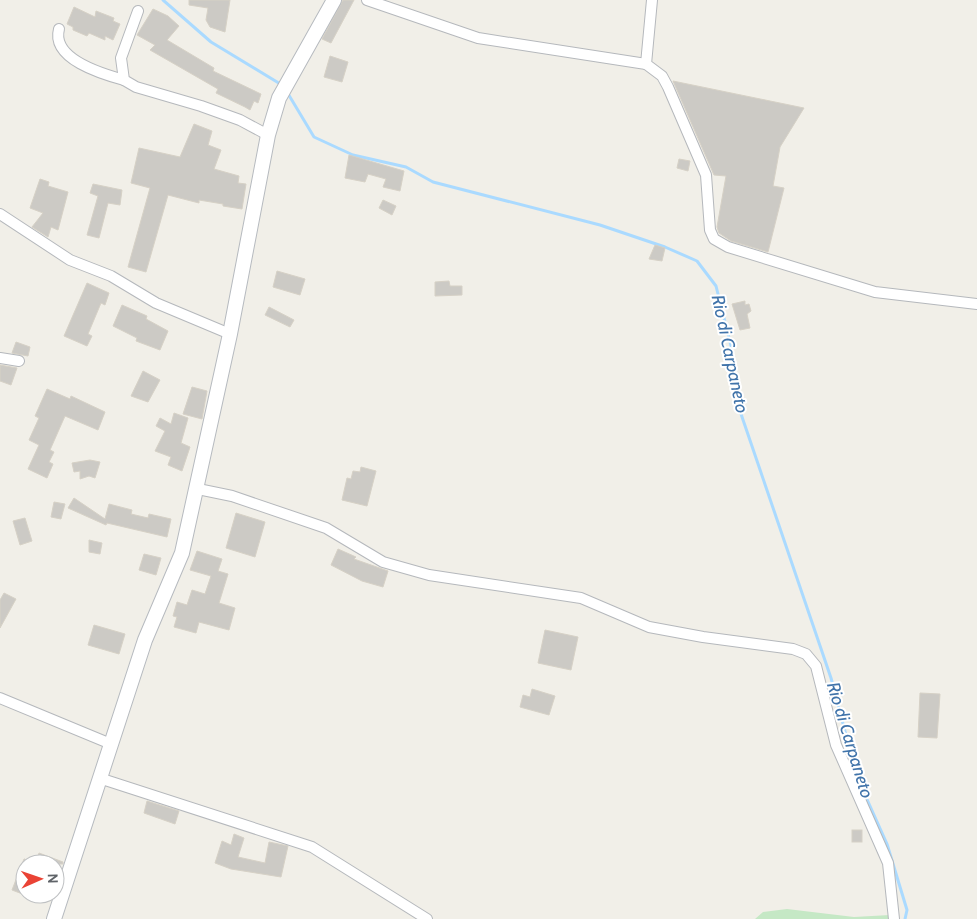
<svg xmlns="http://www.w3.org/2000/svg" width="977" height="919" font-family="Cabin,sans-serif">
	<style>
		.green { fill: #c5e8c5 }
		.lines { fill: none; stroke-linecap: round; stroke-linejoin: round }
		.stream { stroke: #aadaff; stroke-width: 3 }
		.building { fill: #cccac5; stroke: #d6d1c6 }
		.minor-casing { stroke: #b5b8bc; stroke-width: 12 }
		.secondary-casing { stroke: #b6babf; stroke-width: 16 }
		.minor { stroke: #fff; stroke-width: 10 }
		.secondary { stroke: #fff; stroke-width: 14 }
		.labels { text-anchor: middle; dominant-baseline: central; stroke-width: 4; stroke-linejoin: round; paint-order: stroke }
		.water-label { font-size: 18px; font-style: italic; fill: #4174aa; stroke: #fff }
	</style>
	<rect width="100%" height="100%" fill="#f1efe8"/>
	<path class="green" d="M787,909L854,917L890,915V919H755L763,912Z"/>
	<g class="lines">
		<g class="stream">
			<path d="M163,0L211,42L282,85"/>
			<path d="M287,92L314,137L353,155L406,167L433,182L600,225L665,247L697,261L716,286L731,346L740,411L831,678L857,777L887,844L907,910L905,919"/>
		</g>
	</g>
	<g class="building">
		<path d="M189,0H230L225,32L210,27L206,20L208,8L189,5Z"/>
		<path d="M343,0H354L331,43L322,39Z"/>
		<path d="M74,7L95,17L96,11L114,18L113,21L120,24L113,40L105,36V40L89,33L87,36L73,30V27L67,24Z"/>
		<path d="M153,9L168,16L179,26L167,40L214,68L213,71L261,94L258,103L254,101L250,110L245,107L216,93L218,89L150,50L155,45L137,35Z"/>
		<path d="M330,56L348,62L342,82L324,77Z"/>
		<path d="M673,81L804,108L780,147L773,186L784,188L768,252L731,241L719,233L717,227L726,176L714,175Z"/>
		<path d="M194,124L212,131L208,145L221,150L214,169L239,176L238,183L246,184L242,209L223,206V204L199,200V203L168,195L146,272L128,267L150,188L131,183L139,148L180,157Z"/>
		<path d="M349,155L404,171L400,191L383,187L386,179L368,174L365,182L345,178Z"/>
		<path d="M679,159L690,161L688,171L677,168Z"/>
		<path d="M40,179L49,182L48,186L68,192L58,230L51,227L48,237L32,227L43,213L30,208Z"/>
		<path d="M93,184L122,190L120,205L108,203L99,238L87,235L98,196L90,193Z"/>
		<path d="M383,200L396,206L392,215L379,208Z"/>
		<path d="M655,245L665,248L662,261L649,259Z"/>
		<path d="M277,271L305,279L300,295L273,287Z"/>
		<path d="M449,281L450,286H462V295L435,296V282Z"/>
		<path d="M87,283L109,293L105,305L101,303L88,334L92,336L87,346L64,336Z"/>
		<path d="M745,301V305L749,304L751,311L747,314L750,328L740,330L732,304Z"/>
		<path d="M122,305L147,316L146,319L168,331L160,350L136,341L137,338L113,326Z"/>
		<path d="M269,307L294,320L290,327L265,315Z"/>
		<path d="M16,342L30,347L28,356L12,353Z"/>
		<path d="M0,365L17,368L11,385L0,381Z"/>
		<path d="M143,371L160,380L148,402L131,396Z"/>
		<path d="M192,387L207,391L202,419L183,414Z"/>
		<path d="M47,389L70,399L71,396L105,412L98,430L65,416L50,450L54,452L49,462L53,464L47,478L28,469L39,445L29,440L39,418L35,416Z"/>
		<path d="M174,413L188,418L181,443L190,447L182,471L168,465L171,457L155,451L165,431L156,426L160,418L171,424Z"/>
		<path d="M90,460L100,462L95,478L89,476L80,479V471L74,472L72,463Z"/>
		<path d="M361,467L376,471L367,506L342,500L347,478L351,479L353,471L360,472Z"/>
		<path d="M74,498L105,519L109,504L132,510L131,514L148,518L149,514L171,519L167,537L107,523L106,525L68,508Z"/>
		<path d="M54,502L65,504L61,519L51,517Z"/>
		<path d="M236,513L265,522L255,557L226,548Z"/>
		<path d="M25,518L32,541L20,545L13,521Z"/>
		<path d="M89,540L102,543L100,554L89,552Z"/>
		<path d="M338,549L356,557L354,559L388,571L383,587L362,581L331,565Z"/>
		<path d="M197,551L222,559L218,571L228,574L219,603L235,608L229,630L199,622L196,633L174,627L177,617L173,616L177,602L187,605L192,590L205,594L211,576L190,570Z"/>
		<path d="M144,554L161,558L156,575L139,570Z"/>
		<path d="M4,593L16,599L0,628V600Z"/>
		<path d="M94,625L125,634L119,654L88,645Z"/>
		<path d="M545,630L578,637L571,670L538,663Z"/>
		<path d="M532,689L555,696L549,715L520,707L523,695L530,697Z"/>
		<path d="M920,693L940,694L937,738L918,737Z"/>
		<path d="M147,801L179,811L175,824L144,813Z"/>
		<rect x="852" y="830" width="10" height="12"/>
		<path d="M234,834L244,838L238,857L265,863L269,842L288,846L281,877L231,869L215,863L222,841L231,845Z"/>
		<path d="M39,853L63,862V864H35Z"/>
		<path d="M24,859H25V895L12,890Z"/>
	</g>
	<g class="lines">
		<defs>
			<g id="minor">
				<path d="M367,0L478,38L646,64"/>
				<path d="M652,0L646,64L662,76L668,87L706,175L710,230L714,239L728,247L875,292L977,304"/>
				<path d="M138,11L121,58L124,80L136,87L201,106L240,120L268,135"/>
				<path d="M59,29C51,59 102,74 124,80"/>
				<path d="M0,214L70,260L111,276L156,303L230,334"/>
				<path d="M0,358L19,361"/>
				<path d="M198,489L232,496L326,528L383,562L429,575L581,598L649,627L703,637L793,649L806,654L816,666L836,745L888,863L894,919"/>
				<path d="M0,698L111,744"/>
				<path d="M99,778L312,847L427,919"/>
			</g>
			<path id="secondary" d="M54,919L145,640L182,553L230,334L268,135L279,98L334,0"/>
		</defs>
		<use href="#minor" class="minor-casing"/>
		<use href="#secondary" class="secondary-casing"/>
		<use href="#minor" class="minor"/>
		<use href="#secondary" class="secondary"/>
	</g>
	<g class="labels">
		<g class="water-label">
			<text transform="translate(730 354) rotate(78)">Rio di Carpaneto</text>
			<text transform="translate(850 740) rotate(73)">Rio di Carpaneto</text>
		</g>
	</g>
	<g transform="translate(40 879) rotate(88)"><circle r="24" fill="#ffffff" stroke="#bfc1c3"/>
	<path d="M0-4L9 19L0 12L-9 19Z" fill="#ea4335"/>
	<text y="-8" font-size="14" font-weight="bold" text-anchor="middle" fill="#5f6368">N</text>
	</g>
</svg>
